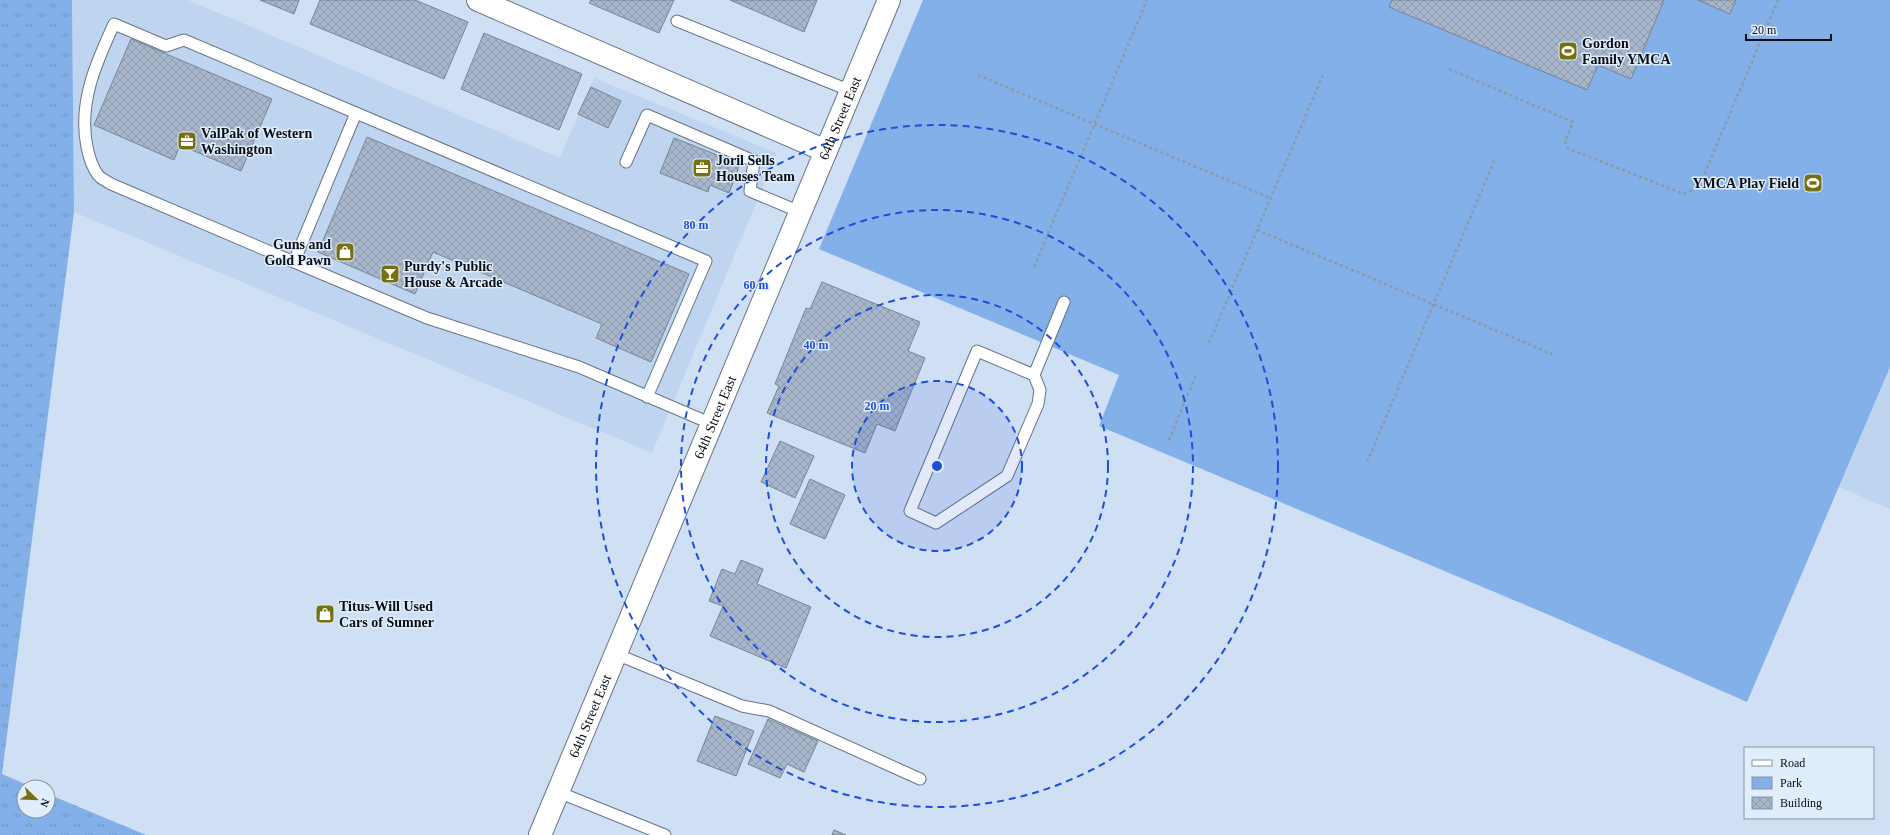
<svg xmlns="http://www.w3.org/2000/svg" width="1890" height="835" font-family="'Times New Roman',serif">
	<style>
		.built { fill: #bfd4ee }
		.grass { fill: url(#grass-tufts) }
		.park { fill: #83b0e8 }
		.building { fill: url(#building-cross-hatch); stroke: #768496 }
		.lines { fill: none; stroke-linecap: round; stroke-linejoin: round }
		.service-casing { stroke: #667485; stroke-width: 13 }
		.minor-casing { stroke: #667485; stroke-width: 24 }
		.tertiary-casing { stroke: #667485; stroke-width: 24 }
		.path { stroke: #8d99a9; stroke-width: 2.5; stroke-dasharray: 3 3; stroke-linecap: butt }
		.service { stroke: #fff; stroke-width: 11 }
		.minor { stroke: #fff; stroke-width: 22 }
		.tertiary { stroke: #fff; stroke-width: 22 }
		.ring { fill: none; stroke: #1d4ed8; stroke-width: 2; stroke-dasharray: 7 5 }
		.labels { text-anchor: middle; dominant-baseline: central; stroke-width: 3; stroke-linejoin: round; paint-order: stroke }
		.poi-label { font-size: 14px; font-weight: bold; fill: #080d14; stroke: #e0edfd; text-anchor: start }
		.street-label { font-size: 14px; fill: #080d14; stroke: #e0edfd }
		.centre { fill: #1d4ed8; stroke: #e0edfd; stroke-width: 2 }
		.ring-label { font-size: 12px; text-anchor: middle; font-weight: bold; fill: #1d4ed8; stroke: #e0edfd; stroke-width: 3; stroke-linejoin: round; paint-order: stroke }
	</style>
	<defs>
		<pattern id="grass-tufts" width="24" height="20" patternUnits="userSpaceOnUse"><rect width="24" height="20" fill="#83b0e8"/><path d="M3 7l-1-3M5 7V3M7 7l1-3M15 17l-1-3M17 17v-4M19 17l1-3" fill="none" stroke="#7096c6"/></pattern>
		<pattern id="building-cross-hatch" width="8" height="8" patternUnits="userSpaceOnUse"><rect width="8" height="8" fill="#a7b6ca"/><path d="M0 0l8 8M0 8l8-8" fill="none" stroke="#8e9bad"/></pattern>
	</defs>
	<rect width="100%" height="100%" fill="#d0e0f4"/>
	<g class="built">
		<path d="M72,0H188L560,158L594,78L777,153L652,453L74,212Z"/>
		<path d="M1890,366V509L1839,487Z"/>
	</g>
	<path class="grass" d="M0,0H72L74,212L2,774L32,787H24V811H48V794L146,835H0Z"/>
	<path class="park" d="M923,0H1890V367L1747,702L1554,617L1099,426L1119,375L819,249Z"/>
	<g class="building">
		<path d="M260,0H299L294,14Z"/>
		<path d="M320,0H415L468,22L444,79L310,24Z"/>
		<path d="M591,0H674L659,33L589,3Z"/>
		<path d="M730,0H817L804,32Z"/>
		<path d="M1392,0H1664L1631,79L1598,65L1587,90L1389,7Z"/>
		<path d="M1698,0H1736L1730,14Z"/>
		<path d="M484,33L582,74L559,130L461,89Z"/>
		<path d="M131,39L272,99L241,171L180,145L174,160L94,125Z"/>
		<path d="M591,87L621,101L608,128L578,114Z"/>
		<path d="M367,137L689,274L651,362L596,338L602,324L433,252L415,294L318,252Z"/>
		<path d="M674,138L740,164L729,193L710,185L708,192L660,173Z"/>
		<path d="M822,282L920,322L908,351L925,358L895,431L877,424L865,453L767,413L779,386L775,384L806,308L810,309Z"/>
		<path d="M780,441L814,456L795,498L761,482Z"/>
		<path d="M810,479L845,495L825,539L790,524Z"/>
		<path d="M741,560L763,569L757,584L811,607L786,668L710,636L723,606L709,601L722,569L735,574Z"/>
		<path d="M715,716L754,731L736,776L697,761Z"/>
		<path d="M768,719L818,741L804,772L787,764L780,778L748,764Z"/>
		<path d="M834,830L846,835H832Z"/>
	</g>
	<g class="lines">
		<defs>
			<g id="service">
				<path d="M677,21L851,91"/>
				<path d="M626,162L647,115L754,161L750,191L800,212"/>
				<path d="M294,262L111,184C107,181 101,179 98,175C92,167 89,157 87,147C78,103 96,63 114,24L166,46L184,40L356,113"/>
				<path d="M1034,375L977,351L910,511L936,523L1007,476L1038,404L1040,390L1034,375L1064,302"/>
				<path d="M647,397L706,261L356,113L294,262L427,318L579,367L712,424"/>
				<path d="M616,654L742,706L769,711L920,779"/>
				<path d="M558,792L665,835"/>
			</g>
			<path id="minor" d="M478,0L826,151"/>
			<g id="tertiary">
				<path id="s1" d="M540,835L889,0"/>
			</g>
		</defs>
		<use href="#service" class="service-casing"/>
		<use href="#minor" class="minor-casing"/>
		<use href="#tertiary" class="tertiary-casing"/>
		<g class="path">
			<path d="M1449,69L1573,122L1565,142L1567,148L1684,194L1694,189L1704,175L1778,0"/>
			<path d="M978,75L1270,198"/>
			<path d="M1257,230L1552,354"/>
			<path d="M1034,267L1147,0"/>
			<path d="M1209,343L1323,75"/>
			<path d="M1169,440L1196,375"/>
			<path d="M1367,462L1495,159"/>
		</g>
		<use href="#service" class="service"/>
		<use href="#minor" class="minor"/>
		<use href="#tertiary" class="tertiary"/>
	</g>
	<circle cx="937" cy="466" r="85" fill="#1d4ed8" fill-opacity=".12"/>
	<g class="ring">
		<circle cx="937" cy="466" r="85"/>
		<circle cx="937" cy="466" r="171"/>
		<circle cx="937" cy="466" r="256"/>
		<circle cx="937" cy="466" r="341"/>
	</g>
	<defs>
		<symbol id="stadium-square" viewBox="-11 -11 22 22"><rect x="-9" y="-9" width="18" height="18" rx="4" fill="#767011" stroke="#e0edfd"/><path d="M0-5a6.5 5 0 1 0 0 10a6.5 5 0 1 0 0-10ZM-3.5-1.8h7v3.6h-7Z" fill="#fff"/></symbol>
		<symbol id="office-square" viewBox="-11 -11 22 22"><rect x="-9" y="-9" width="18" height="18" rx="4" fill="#767011" stroke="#e0edfd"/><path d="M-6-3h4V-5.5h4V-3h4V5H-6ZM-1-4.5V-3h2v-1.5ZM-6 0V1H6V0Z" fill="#fff"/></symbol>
		<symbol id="shop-square" viewBox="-11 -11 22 22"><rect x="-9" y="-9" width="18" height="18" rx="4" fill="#767011" stroke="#e0edfd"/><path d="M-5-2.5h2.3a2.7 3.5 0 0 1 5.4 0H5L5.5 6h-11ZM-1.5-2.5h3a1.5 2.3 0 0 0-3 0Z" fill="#fff"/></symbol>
		<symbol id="bar-square" viewBox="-11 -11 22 22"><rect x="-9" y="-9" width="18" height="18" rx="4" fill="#767011" stroke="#e0edfd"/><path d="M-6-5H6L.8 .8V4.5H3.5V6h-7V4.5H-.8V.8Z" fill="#fff"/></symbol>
	</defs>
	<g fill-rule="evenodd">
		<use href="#stadium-square" x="1557" y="40" width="22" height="22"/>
		<use href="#office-square" x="176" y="130" width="22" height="22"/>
		<use href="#office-square" x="691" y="157" width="22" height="22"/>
		<use href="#stadium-square" x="1802" y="172" width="22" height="22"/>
		<use href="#shop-square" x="334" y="241" width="22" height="22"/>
		<use href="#bar-square" x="379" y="263" width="22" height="22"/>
		<use href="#shop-square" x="314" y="603" width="22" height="22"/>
	</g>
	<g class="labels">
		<g class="poi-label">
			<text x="1582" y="43">Gordon<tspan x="1582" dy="16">Family YMCA</tspan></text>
			<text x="201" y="133">ValPak of Western<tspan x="201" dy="16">Washington</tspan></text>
			<text x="716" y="160">Joril Sells<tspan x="716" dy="16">Houses Team</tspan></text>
			<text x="1799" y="183" text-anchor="end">YMCA Play Field</text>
			<text x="331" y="244" text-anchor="end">Guns and<tspan x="331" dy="16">Gold Pawn</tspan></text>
			<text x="404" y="266">Purdy's Public<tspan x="404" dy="16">House &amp; Arcade</tspan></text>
			<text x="339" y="606">Titus-Will Used<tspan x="339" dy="16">Cars of Sumner</tspan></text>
		</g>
		<g class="street-label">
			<text stroke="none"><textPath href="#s1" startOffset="777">64th Street East</textPath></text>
			<text stroke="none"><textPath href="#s1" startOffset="453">64th Street East</textPath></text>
			<text stroke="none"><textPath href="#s1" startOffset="129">64th Street East</textPath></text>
		</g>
	</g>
	<circle cx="937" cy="466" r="6" class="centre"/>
	<g class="ring-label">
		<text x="696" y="229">80 m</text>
		<text x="756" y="289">60 m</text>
		<text x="816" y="349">40 m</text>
		<text x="877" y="410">20 m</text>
	</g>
	<rect x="1744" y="747" width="130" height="72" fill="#e0edfd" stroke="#8a93a0"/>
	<rect x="1752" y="760" width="20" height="6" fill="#ffffff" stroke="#8a93a0"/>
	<text x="1780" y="767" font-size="12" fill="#080d14">Road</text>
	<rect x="1752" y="777" width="20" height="12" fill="#83b0e8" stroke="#8a93a0"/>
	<text x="1780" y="787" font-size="12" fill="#080d14">Park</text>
	<rect x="1752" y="797" width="20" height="12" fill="url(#building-cross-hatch)" stroke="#8a93a0"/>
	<text x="1780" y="807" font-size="12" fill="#080d14">Building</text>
	<g transform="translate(36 799) rotate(113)"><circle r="19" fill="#e0edfd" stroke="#8a93a0"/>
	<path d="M0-3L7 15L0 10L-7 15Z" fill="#767011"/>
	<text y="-6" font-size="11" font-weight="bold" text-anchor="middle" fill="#080d14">N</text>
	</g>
	<path d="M1746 34v6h85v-6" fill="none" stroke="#080d14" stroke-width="2"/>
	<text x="1752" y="34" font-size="12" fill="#080d14" stroke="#e0edfd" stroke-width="3" paint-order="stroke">20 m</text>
</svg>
